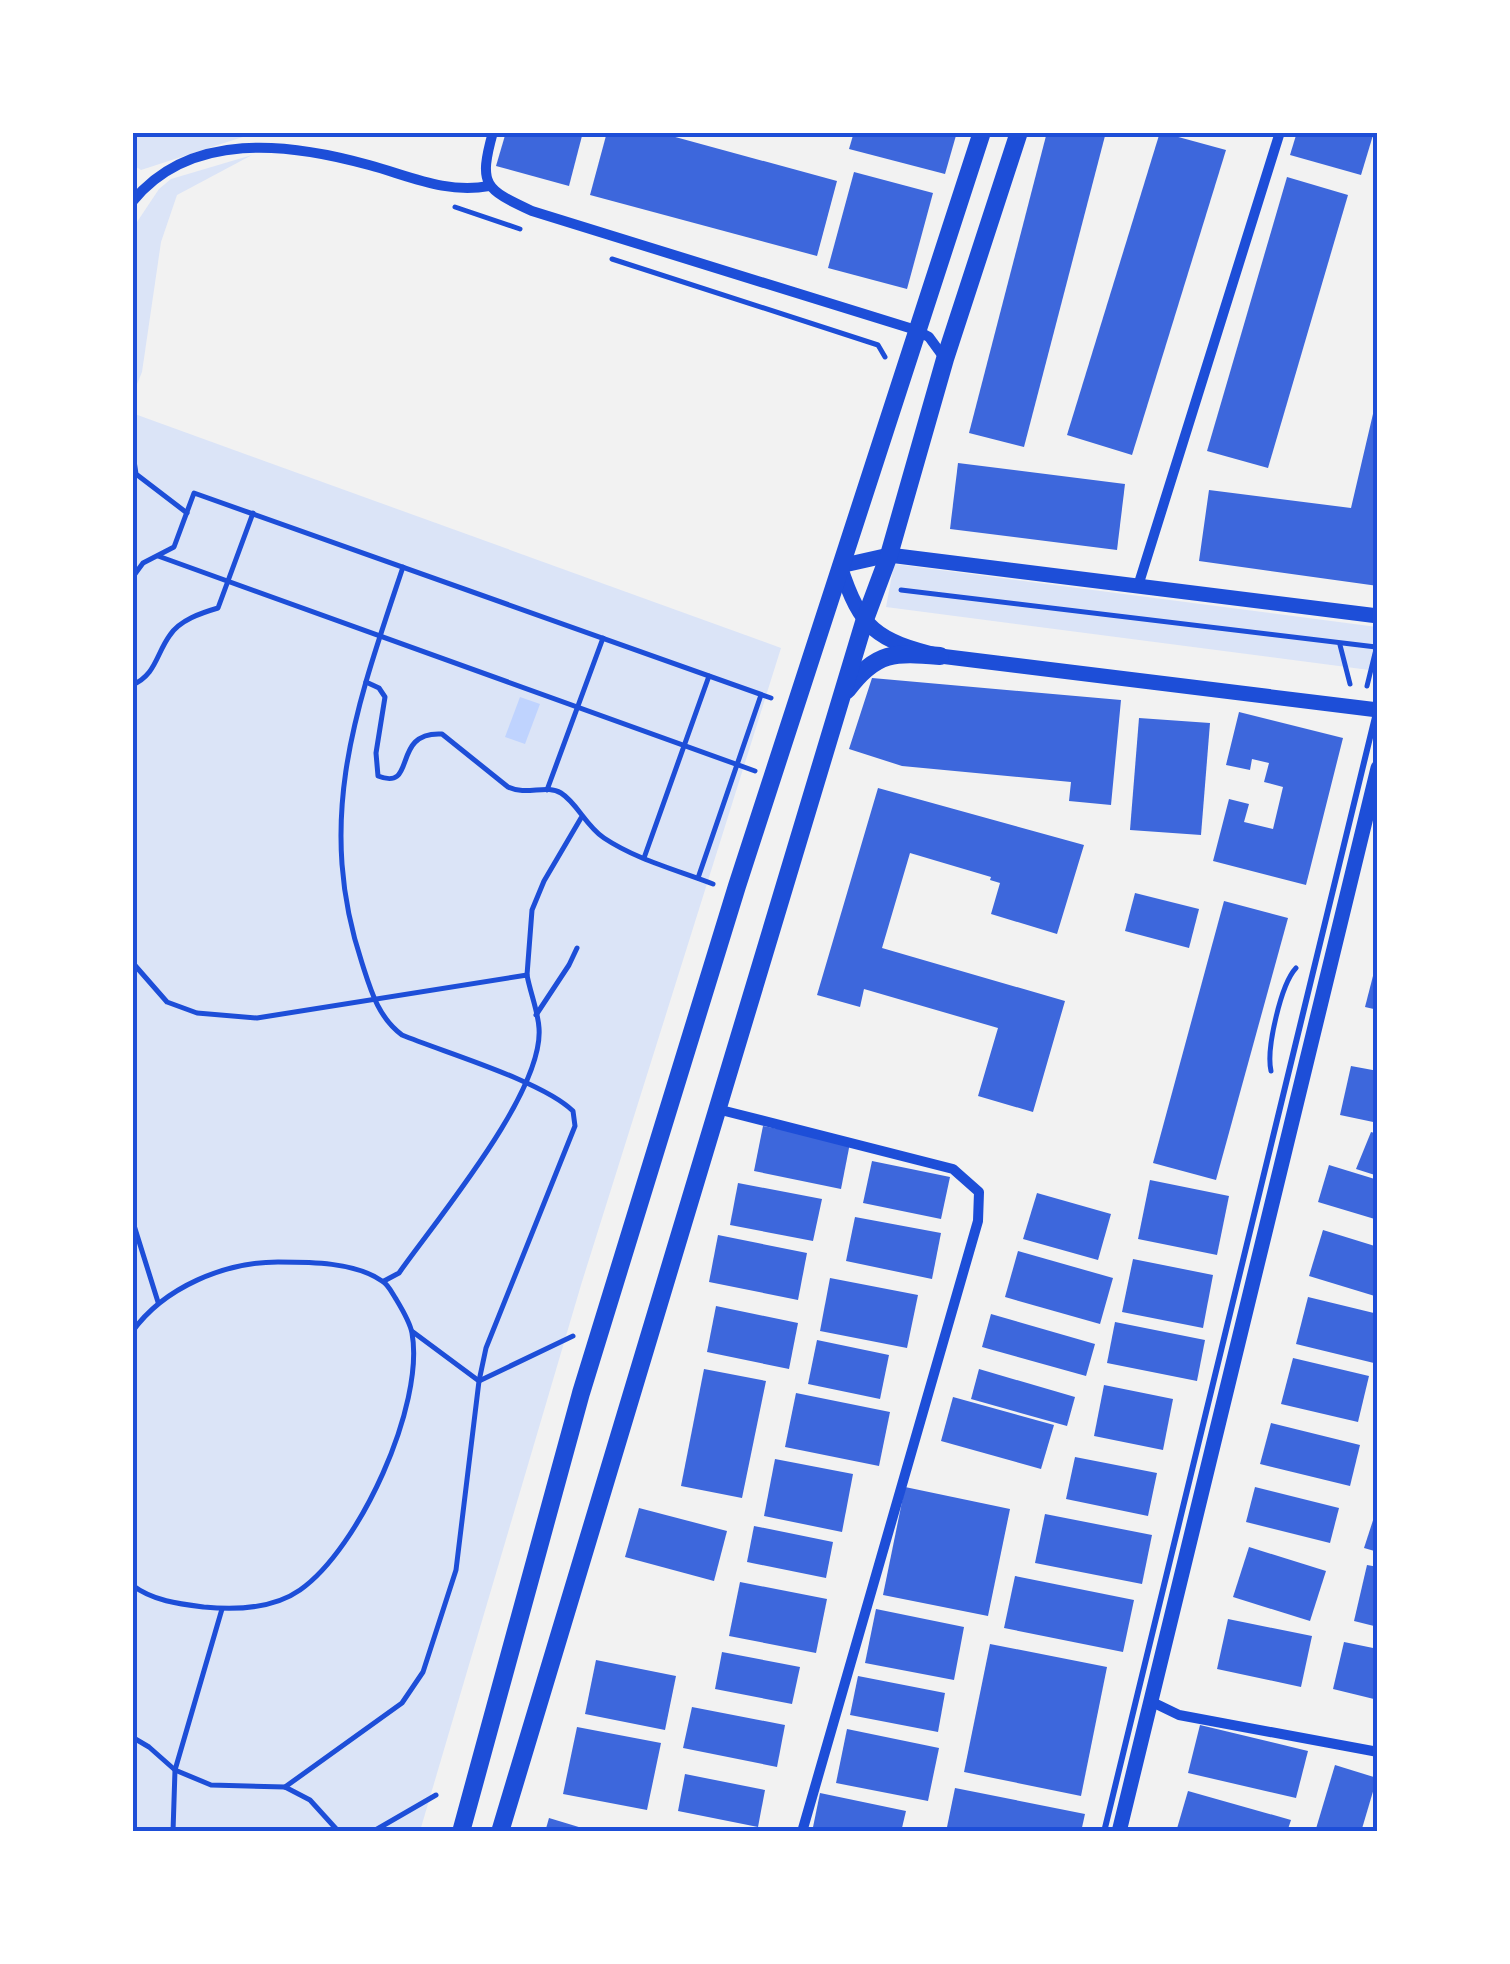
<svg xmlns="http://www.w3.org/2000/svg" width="1510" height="1964" font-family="Inter,sans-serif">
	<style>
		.green { fill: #dbe4f7 }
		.water { fill: #bfd3fe }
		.building { fill: #3d67dc }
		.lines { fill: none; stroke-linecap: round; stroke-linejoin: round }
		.path { stroke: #1d4ed8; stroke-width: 5 }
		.service { stroke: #1d4ed8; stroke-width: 6 }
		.minor { stroke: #1d4ed8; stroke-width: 10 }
		.tertiary { stroke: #1d4ed8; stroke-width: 15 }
		.secondary { stroke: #1d4ed8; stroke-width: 18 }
		.neatline { fill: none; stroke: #1d4ed8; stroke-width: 4 }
	</style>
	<rect width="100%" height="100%" fill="#f2f2f2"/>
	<g class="green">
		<path d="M140,132H246L255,133L141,170L133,165V135Z"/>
		<path d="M252,155L177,195L161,242L142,372L133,394V228L159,189L171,179Z"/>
		<path d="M132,413L781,648L581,1285L420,1831H133Z"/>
		<path d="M894,564L1377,627V671L886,607Z"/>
	</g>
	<path class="water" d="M520,697L540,704L525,744L505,737Z"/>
	<g class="building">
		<path d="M506,132H583L569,186L496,166Z"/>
		<path d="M607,132H657L837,181L817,256L590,195Z"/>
		<path d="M854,132H957L945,174L849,149Z"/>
		<path d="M1047,132H1106L1024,447L969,433Z"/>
		<path d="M1160,132L1226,150L1132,455L1067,435Z"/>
		<path d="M1297,132H1374L1361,175L1290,155Z"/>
		<path d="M854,172L933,193L907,289L828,268Z"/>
		<path d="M1287,177L1348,195L1268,468L1207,451Z"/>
		<path d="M1376,401L1378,586L1199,561L1209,490L1351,508Z"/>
		<path d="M958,463L1125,484L1117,550L950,529Z"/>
		<path d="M872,678L1121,700L1111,805L1069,801L1071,782L902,766L849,749Z"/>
		<path d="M1239,712L1343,738L1306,885L1213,861L1229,799L1249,804L1244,822L1273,829L1283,787L1264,782L1269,763L1252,759L1250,770L1226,765Z"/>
		<path d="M1139,718L1210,723L1201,835L1130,830Z"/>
		<path d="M878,788L1084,845L1057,934L991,914L1000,883L990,880L991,877L910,853L882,948L1065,1001L1033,1112L978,1096L998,1028L864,989L860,1007L817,995Z"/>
		<path d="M1135,893L1199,909L1189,948L1125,931Z"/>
		<path d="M1224,901L1288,918L1216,1180L1153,1163Z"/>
		<path d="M1374,972H1378V1010L1365,1007Z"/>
		<path d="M1351,1066L1378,1071V1123L1340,1115Z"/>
		<path d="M763,1126L850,1143L841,1189L754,1171Z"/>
		<path d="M1371,1132L1378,1134V1176L1356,1169Z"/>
		<path d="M872,1161L950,1177L941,1219L863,1203Z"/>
		<path d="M1329,1165L1378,1180V1220L1318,1202Z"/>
		<path d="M1150,1180L1229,1196L1217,1255L1138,1239Z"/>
		<path d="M738,1183L822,1199L813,1241L730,1225Z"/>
		<path d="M1037,1193L1111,1214L1098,1260L1023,1239Z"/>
		<path d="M855,1217L941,1233L932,1279L846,1261Z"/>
		<path d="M1323,1230L1378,1247V1297L1309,1276Z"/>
		<path d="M718,1235L807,1253L798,1300L709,1282Z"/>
		<path d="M1018,1251L1113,1278L1100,1324L1005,1297Z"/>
		<path d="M1133,1259L1213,1275L1203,1328L1122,1312Z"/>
		<path d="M830,1278L918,1295L907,1348L820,1331Z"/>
		<path d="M1308,1297L1378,1314V1364L1296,1344Z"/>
		<path d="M716,1306L798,1323L789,1369L707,1352Z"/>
		<path d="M991,1314L1095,1344L1086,1376L982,1347Z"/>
		<path d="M1115,1322L1205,1340L1197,1381L1107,1363Z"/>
		<path d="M817,1340L889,1355L880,1399L808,1384Z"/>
		<path d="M1293,1358L1369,1376L1358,1422L1281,1404Z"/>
		<path d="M704,1369L766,1381L742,1498L681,1486Z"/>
		<path d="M979,1369L1075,1397L1067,1426L971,1399Z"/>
		<path d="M1104,1385L1173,1399L1163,1450L1094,1436Z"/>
		<path d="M796,1393L890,1412L879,1466L785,1447Z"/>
		<path d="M953,1397L1054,1425L1041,1469L941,1441Z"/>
		<path d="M1271,1423L1360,1445L1350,1486L1260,1464Z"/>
		<path d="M1075,1457L1157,1473L1148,1516L1066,1499Z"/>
		<path d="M775,1459L853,1474L842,1532L764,1516Z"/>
		<path d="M905,1487L1010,1509L988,1616L883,1595Z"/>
		<path d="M1255,1487L1339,1508L1330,1543L1246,1522Z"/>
		<path d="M639,1508L727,1531L714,1581L625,1557Z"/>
		<path d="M1377,1508H1378V1552L1364,1548Z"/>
		<path d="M1045,1514L1152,1535L1142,1584L1035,1563Z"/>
		<path d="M754,1526L833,1542L826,1578L747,1562Z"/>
		<path d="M1249,1547L1326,1571L1310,1621L1233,1597Z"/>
		<path d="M1367,1565L1378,1567V1627L1354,1621Z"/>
		<path d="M1015,1576L1134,1600L1123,1652L1004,1628Z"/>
		<path d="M740,1582L827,1599L816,1653L729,1636Z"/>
		<path d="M876,1609L964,1627L954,1680L865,1663Z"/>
		<path d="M1228,1619L1312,1636L1301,1687L1217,1669Z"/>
		<path d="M1344,1642L1378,1649V1700L1333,1689Z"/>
		<path d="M990,1644L1107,1667L1081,1796L964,1772Z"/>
		<path d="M722,1652L800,1667L792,1704L715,1689Z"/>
		<path d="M596,1660L676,1676L665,1730L585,1714Z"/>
		<path d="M858,1676L945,1693L938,1732L850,1715Z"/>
		<path d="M692,1707L785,1725L777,1767L683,1748Z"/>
		<path d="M1200,1725L1308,1751L1296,1798L1188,1773Z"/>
		<path d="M577,1727L661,1743L647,1810L563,1794Z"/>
		<path d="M847,1729L939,1748L928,1801L836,1783Z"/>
		<path d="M1335,1765L1377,1778L1361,1832H1315Z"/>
		<path d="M685,1774L765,1790L758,1827L678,1811Z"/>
		<path d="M955,1788L1085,1814L1081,1832H946Z"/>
		<path d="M1188,1791L1291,1820L1287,1832H1176Z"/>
		<path d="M820,1793L906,1811L901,1832H812Z"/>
		<path d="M549,1818L592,1831V1832H545Z"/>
	</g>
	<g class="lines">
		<g class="path">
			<path d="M455,207L520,229"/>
			<path d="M612,259L878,345L885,357"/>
			<path d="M132,448L136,474L187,513"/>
			<path d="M158,556L755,771"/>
			<path d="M403,567C357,705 314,818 362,963C371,991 378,1017 402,1035C446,1053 542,1081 573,1111L575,1126L486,1348L479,1381"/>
			<path d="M132,578L143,563L174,547L194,493L771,698"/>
			<path d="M901,590L1376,647"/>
			<path d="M1340,645L1350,684"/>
			<path d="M366,682L379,688L385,697L376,753L378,776C418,792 390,731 442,734L508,787C527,796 546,784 561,793C577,803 586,826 604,838C637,860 677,870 713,884"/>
			<path d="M132,685C156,675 156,654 170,635C180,620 201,613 218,608L253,513"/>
			<path d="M1367,686L1378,641"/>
			<path d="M547,790L603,638"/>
			<path d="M644,858L709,676"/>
			<path d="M698,878L761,695"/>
			<path d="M132,962L167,1002L197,1013L257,1018L527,975C530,992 538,1011 539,1028C544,1092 437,1219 399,1273L384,1281"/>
			<path d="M527,975L532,910L544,881L581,818"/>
			<path d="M536,1015L569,965L577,948"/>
			<path d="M1271,1071C1266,1049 1281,984 1296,968"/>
			<path d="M132,1219L158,1302"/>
			<path d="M132,1332C164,1287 225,1262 278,1262C310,1262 355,1262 382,1281C388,1284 392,1293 396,1299C402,1309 410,1322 412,1333C425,1405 359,1549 300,1590C273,1609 235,1610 204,1607C179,1604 153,1601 132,1585"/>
			<path d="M479,1381L573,1336"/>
			<path d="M222,1609L175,1770L211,1785L285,1787L310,1800L339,1832"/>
			<path d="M132,1737L149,1747L175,1770L173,1832"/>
			<path d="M285,1787L402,1703L423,1672L456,1570L479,1381L413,1332"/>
			<path d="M372,1832L436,1795"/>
		</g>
		<path class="service" d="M1104,1832L1376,713"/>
		<g class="minor">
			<path d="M493,132C478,186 485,189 532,211L916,330L929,337L945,359"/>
			<path d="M132,202C190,130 290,143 369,165C410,176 446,194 489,186"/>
			<path d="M1138,586L1280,132"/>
			<path d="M717,1109L953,1169L979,1192L978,1221L802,1832"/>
			<path d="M1150,1701L1179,1715L1378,1752"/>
		</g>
		<g class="tertiary">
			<path d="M1378,616L889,555L840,566C861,630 876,640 940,656L1378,710"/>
			<path d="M1119,1832L1378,768"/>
		</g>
		<g class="secondary">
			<path d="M847,690C876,651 895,652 940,656"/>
			<path d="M461,1832L581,1393L737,886L982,132"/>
			<path d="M500,1832L864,622L889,555L945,359L1019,132"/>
		</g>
	</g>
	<rect width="1510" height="1964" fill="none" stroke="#ffffff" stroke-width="270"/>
	<rect x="135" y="135" width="1240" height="1694" class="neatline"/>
</svg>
